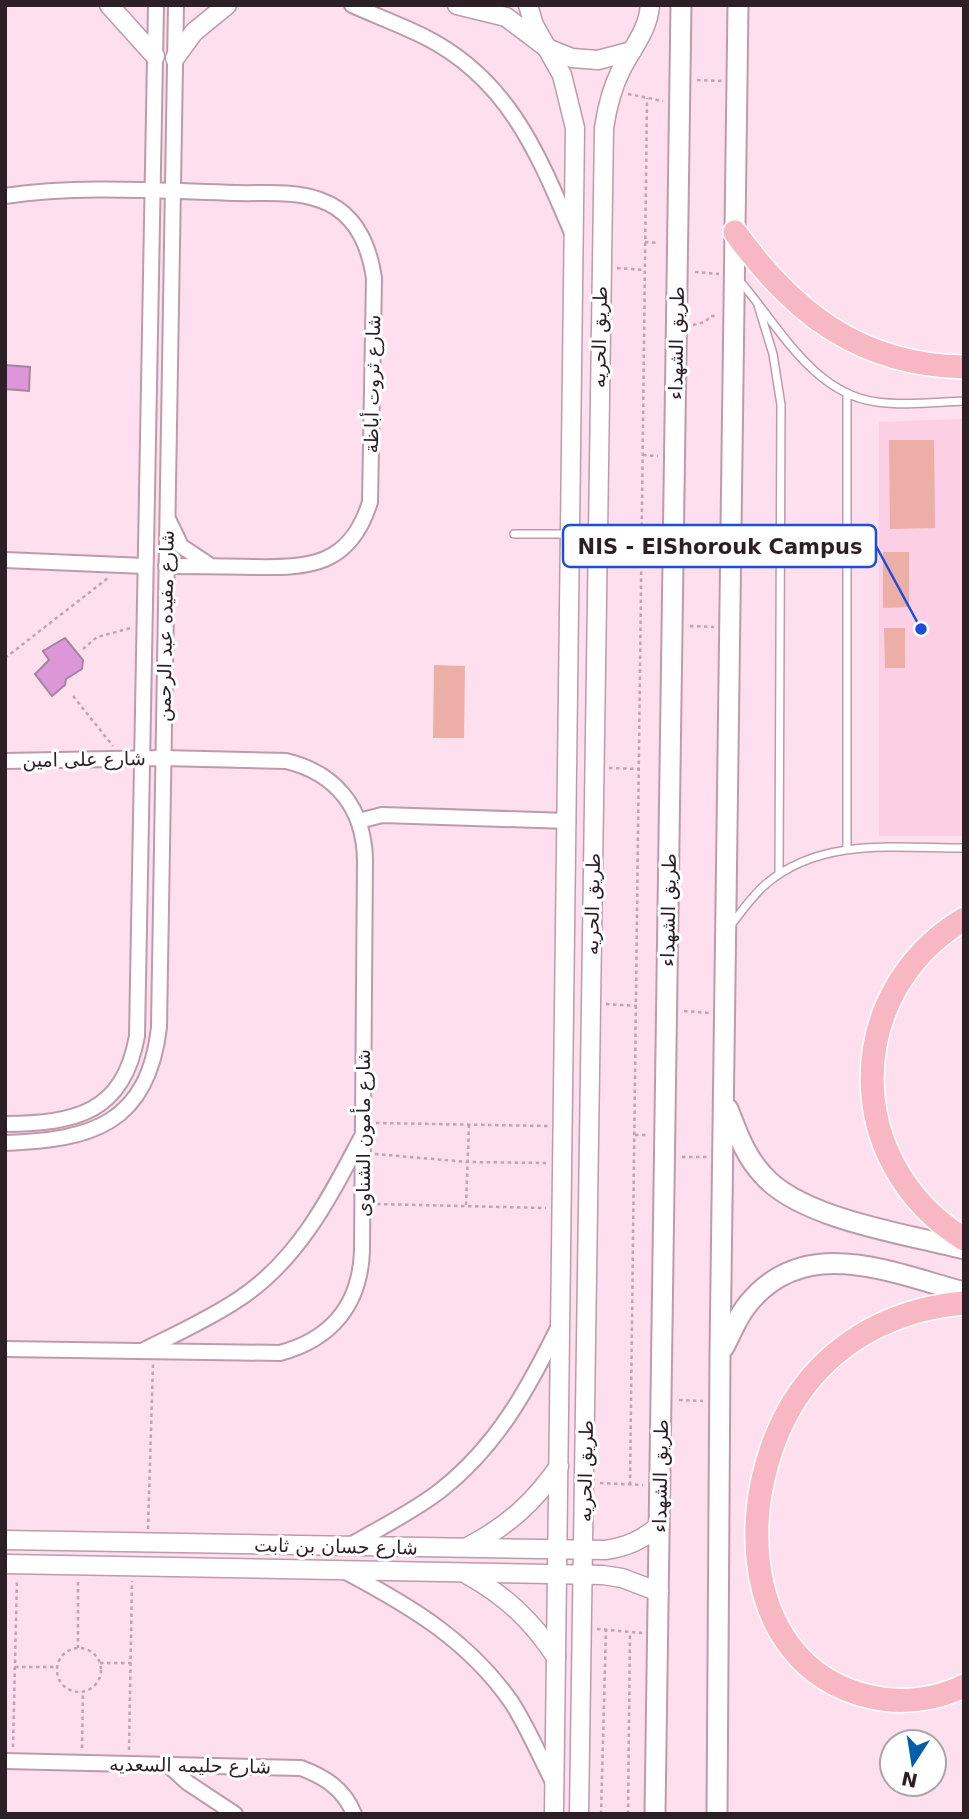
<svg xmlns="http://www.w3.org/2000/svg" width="969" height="1819" font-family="'DejaVu Sans',Cairo,sans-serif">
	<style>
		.built { fill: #fccfe4 }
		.green { fill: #ebafa7 }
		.building { fill: #dd97d8; stroke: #a1869e; stroke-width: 2 }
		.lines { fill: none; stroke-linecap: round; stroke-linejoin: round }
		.service-casing { stroke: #be9bab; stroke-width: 10 }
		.minor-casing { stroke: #be9bab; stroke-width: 18 }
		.tertiary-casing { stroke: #be9bab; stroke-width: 21 }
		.secondary-casing { stroke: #be9bab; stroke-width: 23 }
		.trunk-casing { stroke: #fff; stroke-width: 26 }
		.path { stroke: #bea5b1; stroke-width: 2.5; stroke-dasharray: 3.5 3.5; stroke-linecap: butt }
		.service { stroke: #fff; stroke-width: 7 }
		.minor { stroke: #fff; stroke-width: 14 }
		.tertiary { stroke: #fff; stroke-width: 18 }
		.secondary { stroke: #fff; stroke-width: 19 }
		.trunk { stroke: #f8b8c3; stroke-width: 23 }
		.labels { text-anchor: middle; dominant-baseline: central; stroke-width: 6; stroke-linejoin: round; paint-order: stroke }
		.street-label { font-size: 19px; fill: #2d1f26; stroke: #fff }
		.leader { fill: none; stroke: #1d4ed8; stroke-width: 2.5 }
		.callout-dot { fill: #1d4ed8; stroke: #fff; stroke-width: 2.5 }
		.callout { fill: #fff; stroke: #1d4ed8; stroke-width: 2.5 }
		.callout-label { font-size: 21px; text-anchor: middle; font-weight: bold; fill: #2d1f26 }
	</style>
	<rect width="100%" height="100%" fill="#fedfed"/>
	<path class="built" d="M964,419V836H879V422Z"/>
	<g class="green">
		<path d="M889,440H934L935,528L890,529Z"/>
		<path d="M883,552H909V607L883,608Z"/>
		<path d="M884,628H905V668H885Z"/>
		<path d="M434,665L465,666L464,738H433Z"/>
	</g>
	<g class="building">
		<path d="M5,365L30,367L29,391L5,389Z"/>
		<path d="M65,638L83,660L82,669L66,679L65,685L52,696L35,674L49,660L43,651Z"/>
	</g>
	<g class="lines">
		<defs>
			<g id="service">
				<path d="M739,280C778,325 813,394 877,402C905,406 936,402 964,401"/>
				<path d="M758,305L773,354L781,405L779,874"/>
				<path d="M514,534H569"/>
				<path d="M847,849V393"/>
				<path d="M731,925C742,911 752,896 766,884C821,837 896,848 964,848"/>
			</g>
			<g id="minor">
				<path d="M352,5C376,16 401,25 425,37C508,79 538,153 572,233"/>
				<path d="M5,196C80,185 160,191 235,193C262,194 294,190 320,200C355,212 369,244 374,278L370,502C350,566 310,568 252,567C223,566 194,566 166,566"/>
				<path d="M169,521L181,546L208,564"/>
				<path d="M5,560L145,566"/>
				<path d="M5,761L163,758L286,761C336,773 364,808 365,860L362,1251C360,1304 332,1339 280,1353L5,1349"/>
				<path d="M359,821L382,815L568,821"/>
				<path d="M5,1124C75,1123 123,1114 137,1036L156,5"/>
				<path d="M5,1143C92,1140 148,1124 159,1027L176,5"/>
				<path d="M144,1350C176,1334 209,1319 239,1299C298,1260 329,1199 361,1138"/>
				<path d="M349,1546C379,1528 413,1512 441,1490C497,1446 528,1389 559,1326"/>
				<path d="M346,1572C412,1607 469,1641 512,1703C528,1728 540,1757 554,1784"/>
				<path d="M5,1761L301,1768C325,1777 344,1789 354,1814"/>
				<path d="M167,1764L188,1783L235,1814"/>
			</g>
			<g id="tertiary">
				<path d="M109,5L155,56"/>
				<path d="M457,5L506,17L547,48L572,58L598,60L632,51"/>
				<path d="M528,5L534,25L562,75L575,128L554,1814"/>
				<path d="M175,58L194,32L227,5"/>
				<path d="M5,1540L605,1550C627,1547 642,1540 660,1525"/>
				<path d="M469,1546C508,1526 535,1501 559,1466"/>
				<path d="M5,1564L603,1575L622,1578L659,1592"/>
				<path d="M468,1575C506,1596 532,1621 556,1657"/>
				<path d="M579,1814L604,128C607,108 612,88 621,70C632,48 648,31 650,5"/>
			</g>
			<g id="secondary">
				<path d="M728,1109C737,1132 745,1156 763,1175C801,1219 907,1234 964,1249"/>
				<path d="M724,1347C732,1332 737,1317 748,1304C805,1233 891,1273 964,1292"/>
				<path d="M655,1814L681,5"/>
				<path d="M717,1814L720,1354L738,5"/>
			</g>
			<g id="trunk">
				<path d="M735,232C793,313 860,365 964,367"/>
				<path d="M964,919C841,993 842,1164 964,1239"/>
				<path d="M964,1303C905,1308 850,1332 811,1378C733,1470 728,1665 871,1697C901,1704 936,1700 964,1686"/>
			</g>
		</defs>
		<use href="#service" class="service-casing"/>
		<use href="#minor" class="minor-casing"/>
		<use href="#tertiary" class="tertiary-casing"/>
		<use href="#secondary" class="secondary-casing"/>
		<use href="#trunk" class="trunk-casing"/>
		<g class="path">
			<path d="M697,80L722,81"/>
			<path d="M628,94L663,101"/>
			<path d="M645,242L659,243"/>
			<path d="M617,268L645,270"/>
			<path d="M695,272L719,274"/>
			<path d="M693,325L705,322L711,316H718"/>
			<path d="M643,455L658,456"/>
			<path d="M614,559L642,560"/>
			<path d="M690,626L714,627"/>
			<path d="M83,649L97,637L131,628"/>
			<path d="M5,658L108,578"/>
			<path d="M73,696L113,746"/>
			<path d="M609,768L640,769"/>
			<path d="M606,1004L637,1006"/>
			<path d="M684,1011L709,1013"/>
			<path d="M376,1123L548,1126"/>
			<path d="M635,1135H649"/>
			<path d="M375,1154L468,1162L546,1163"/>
			<path d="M682,1157H707"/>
			<path d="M377,1204L546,1208"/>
			<path d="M466,1205L469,1125"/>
			<path d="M679,1400L703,1401"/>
			<path d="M600,1483L643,1485"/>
			<path d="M630,1485L647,98"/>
			<path d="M148,1529L153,1364"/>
			<path d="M78,1582V1648"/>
			<path d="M597,1629L642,1633"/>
			<circle cx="79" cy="1670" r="22"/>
			<path d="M100,1663H131"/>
			<path d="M15,1667H57"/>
			<path d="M13,1747L17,1579"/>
			<path d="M82,1748L83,1692"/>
			<path d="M129,1750L132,1581"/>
			<path d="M601,1814L606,1630"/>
			<path d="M628,1814L630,1632"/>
		</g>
		<use href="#service" class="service"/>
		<use href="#minor" class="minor"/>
		<use href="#tertiary" class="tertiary"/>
		<use href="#secondary" class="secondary"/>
		<use href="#trunk" class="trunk"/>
	</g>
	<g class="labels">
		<g class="street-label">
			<text transform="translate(599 337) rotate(-89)">طريق الحريه</text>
			<text transform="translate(676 343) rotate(-89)">طريق الشهداء</text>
			<text transform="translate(372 384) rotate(-89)">شارع ثروت أباظة</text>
			<text transform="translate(165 626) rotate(-89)">شارع مفيده عبد الرحمن</text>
			<text transform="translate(84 759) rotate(-1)">شارع على امين</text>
			<text transform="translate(592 904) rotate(-89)">طريق الحريه</text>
			<text transform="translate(668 910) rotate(-89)">طريق الشهداء</text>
			<text transform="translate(363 1133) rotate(-90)">شارع مأمون الشناوى</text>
			<text transform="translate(585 1471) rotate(-89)">طريق الحريه</text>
			<text transform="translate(660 1476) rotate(-89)">طريق الشهداء</text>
			<text transform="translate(336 1546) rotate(1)">شارع حسان بن ثابت</text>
			<text transform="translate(190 1765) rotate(1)">شارع حليمه السعديه</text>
		</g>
	</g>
	<path class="leader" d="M921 629L876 546"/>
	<circle class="callout-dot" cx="921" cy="629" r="7"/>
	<rect class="callout" x="563" y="525" width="313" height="42" rx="7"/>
	<g class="callout-label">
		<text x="720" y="554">NIS - ElShorouk Campus</text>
	</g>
	<rect width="969" height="1819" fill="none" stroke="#2d1f26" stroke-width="14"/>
	<g transform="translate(913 1763) rotate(192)"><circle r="33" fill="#ffffff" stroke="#aba5a8" stroke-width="2"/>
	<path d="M0-5L12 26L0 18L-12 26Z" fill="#005fac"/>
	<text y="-10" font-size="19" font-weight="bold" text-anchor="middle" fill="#2d1f26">N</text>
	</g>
</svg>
